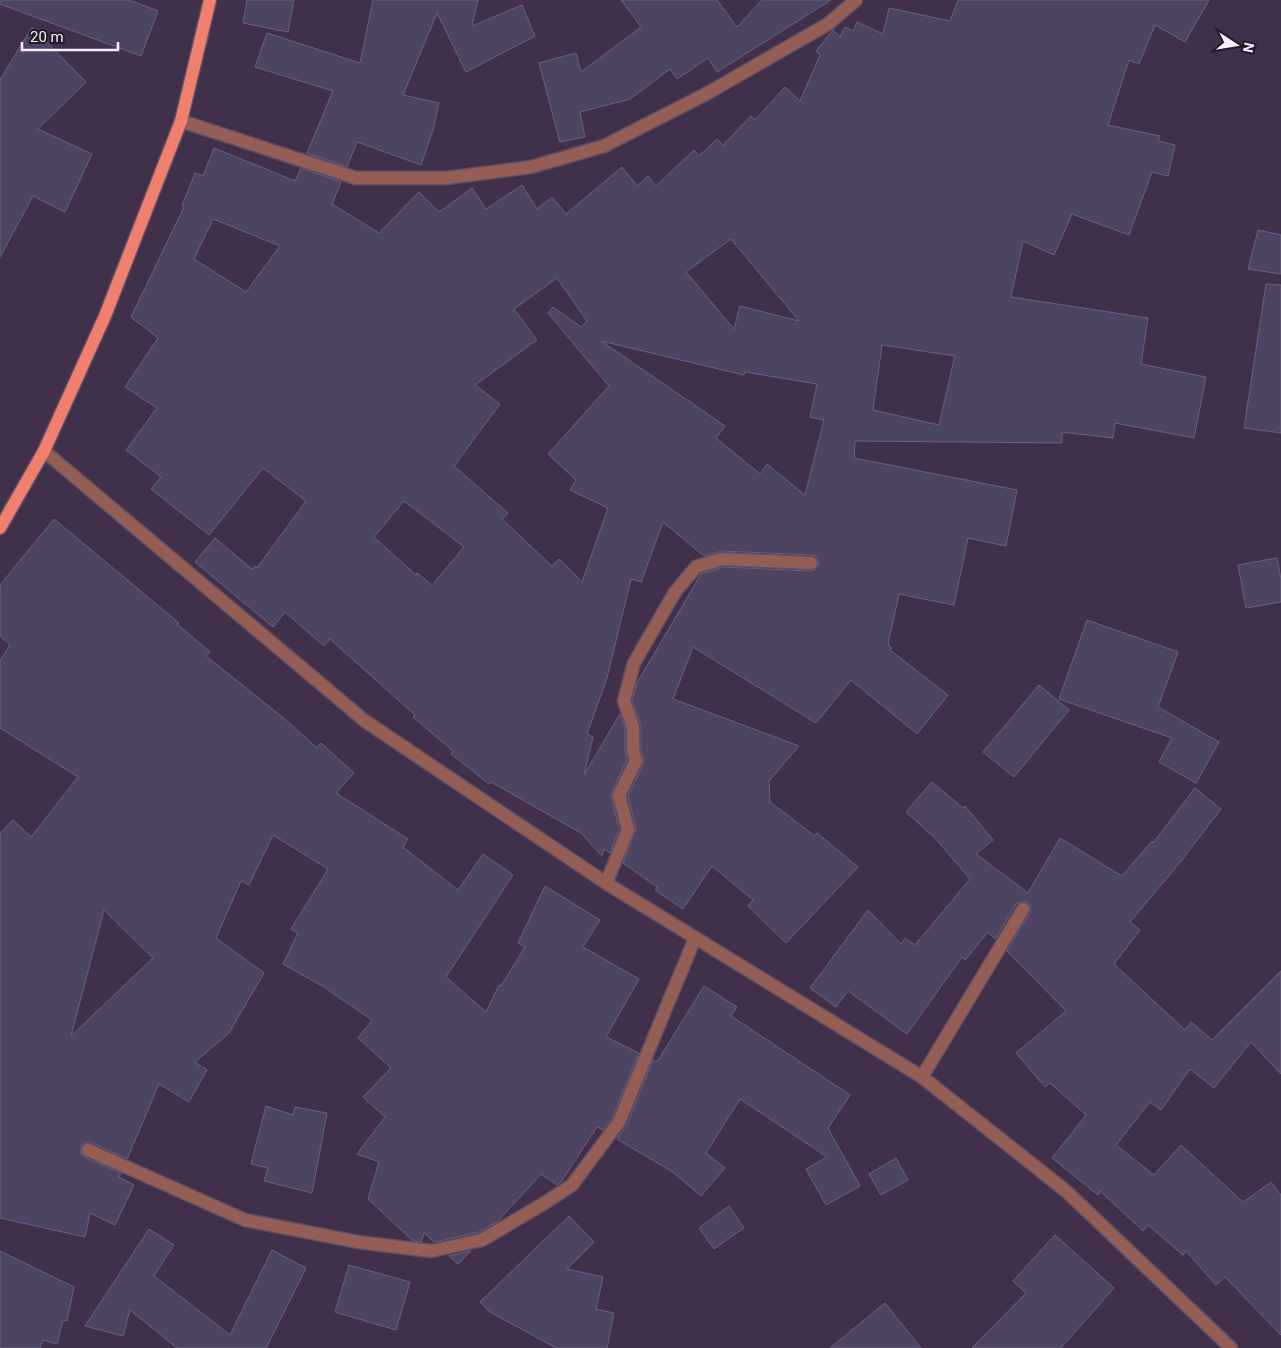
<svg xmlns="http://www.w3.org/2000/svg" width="1281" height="1348" font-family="Roboto,sans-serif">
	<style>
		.building { fill: #4c4460; stroke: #6a617f; fill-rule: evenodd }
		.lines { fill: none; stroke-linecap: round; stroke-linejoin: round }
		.minor-casing { stroke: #5e4e66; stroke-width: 15 }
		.major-casing { stroke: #5e4e66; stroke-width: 15 }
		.minor { stroke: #955e54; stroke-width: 12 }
		.major { stroke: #f0806d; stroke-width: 12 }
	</style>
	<rect width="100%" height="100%" fill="#413049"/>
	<g class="building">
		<path d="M0,0H129L158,11L141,56L0,4Z"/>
		<path d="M247,0H294L288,32L243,23Z"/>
		<path d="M373,0H478L472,26L522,5L535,36L466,72L437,13L403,95L439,103L433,130L421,165L357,142L347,167L307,153L333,91L255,67L267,33L360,63Z"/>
		<path d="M621,0H717L737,27L762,0H831L717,72L708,58L677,79L670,69L630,99L580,112L585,137L560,142L539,63L576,53L581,72L641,27Z"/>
		<path d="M958,0H1209L1185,42L1155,25L1139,64L1129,60L1108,125L1160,136L1158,141L1175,145L1168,176L1152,172L1129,235L1072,214L1054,255L1023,241L1011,297L1148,318L1141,364L1206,377L1194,438L1115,423L1113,438L1062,432V443L855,441L854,458L1017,490L1006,546L968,538L954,605L899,594L888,644L892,648L890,650L948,695L917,734L851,680L816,723L693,647L673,699L799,746L769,781L770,802L815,836L817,833L858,867L786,943L748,906L753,900L712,866L683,909L655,890L657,887L623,863L636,829L628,796L643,765L644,760L641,749V725L632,701L637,683L701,574L723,567L811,571L815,570L819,564L816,556L811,555L722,551L704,556L663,522L641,582L631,579L607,678L587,734L593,737L584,775L620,714L625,728V750L627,760L612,791L611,796L619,829L610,853L604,849L602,856L581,833L491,782L489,784L451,754L453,751L413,717L415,715L330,639L324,646L285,612L273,627L195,562L215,538L252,569L255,566L257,568L306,501L263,468L209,535L151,489L161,477L126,450L157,408L125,387L158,338L131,317L184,207L182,206L195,173L203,176L214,148L295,181L301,168L341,182L332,204L379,233L419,192L439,212L472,188L486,209L522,185L537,209L552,197L566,214L622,167L637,186L648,176L656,186L694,150L699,156L717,139L723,145L751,116L755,120L785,87L800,101L820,55L816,51L833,30L840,37L845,27L853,31L857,22L883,34L889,8L950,21ZM213,219L280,246L246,292L194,259ZM731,239L799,321L740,306L734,329L686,272ZM557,278L587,321L581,327L553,307L548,313L609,386L548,454L576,480L570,490L608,508L582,582L559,559L552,566L502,519L508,513L454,466L500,404L475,385L537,340L514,309ZM601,341L744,375L745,372L817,384L810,417L824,420L805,495L767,464L760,474L716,438L725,426ZM882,345L955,356L939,425L873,410ZM404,501L464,547L432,585L417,573L416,575L374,537Z"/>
		<path d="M32,27L86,82L38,129L92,154L65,212L33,196L0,257V80Z"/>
		<path d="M1258,230L1281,235V274L1248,269Z"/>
		<path d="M1266,284L1281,285V433L1244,428Z"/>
		<path d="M54,519L179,623L177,624L210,652L206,656L286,720L317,748L321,743L354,773L336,793L408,839L403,847L458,890L483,854L513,875L446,977L486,1012L499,985L501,986L525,947L518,943L545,886L600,920L583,947L639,979L606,1037L639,1053L612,1118L603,1130L597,1127L561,1182L557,1185L541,1174L498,1221L479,1232L434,1242L424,1233L421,1242L413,1241L368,1199L379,1162L357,1154L385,1117L363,1097L391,1068L358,1038L372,1020L324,987L283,964L298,933L291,929L328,869L273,835L249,885L241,881L216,938L264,973L229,1033L195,1062L207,1070L189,1102L159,1084L127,1159L91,1142L84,1143L80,1147L81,1154L84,1157L121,1173L119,1177L134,1185L115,1225L90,1213L85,1237L0,1218V833L13,820L31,837L78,777L0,728V661L10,645L0,636V585ZM104,910L153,958L71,1036Z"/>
		<path d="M1277,558L1281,579V602L1246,608L1238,565Z"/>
		<path d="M1087,620L1178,652L1158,707L1219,742L1196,783L1159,762L1172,738L1059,699Z"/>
		<path d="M1039,685L1069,710L1014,777L983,752Z"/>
		<path d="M932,782L963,808L965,806L993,840L976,854L1028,893L1060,838L1122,876L1152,841L1153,843L1195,788L1221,809L1178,865L1130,922L1140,930L1114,964L1185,1030L1191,1022L1212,1040L1281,971V1074L1251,1042L1214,1088L1190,1069L1161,1110L1150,1102L1116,1145L1154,1175L1181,1145L1243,1202L1271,1182L1281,1195V1335L1225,1277L1216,1285L1186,1251L1183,1255L1148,1225L1143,1231L1100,1191L1098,1195L1052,1158L1086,1115L1050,1083L1045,1087L1016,1053L1066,1011L1007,951L1030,913V906L1028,902L1023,901L1016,904L995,939L988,932L965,960L962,957L907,1034L848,991L836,1007L810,988L868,910L901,944L905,938L915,945L970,879L935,838L906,812Z"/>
		<path d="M704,986L737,1007L731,1016L850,1095L828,1128L860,1186L826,1205L806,1169L827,1157L740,1099L706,1153L725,1168L701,1196L674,1173L617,1139L627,1125L653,1060L657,1062Z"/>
		<path d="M266,1106L293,1115L295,1107L327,1113L312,1193L264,1181L268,1168L251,1164Z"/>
		<path d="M896,1158L908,1180L881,1195L869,1174Z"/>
		<path d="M729,1206L744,1228L714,1249L699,1228Z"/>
		<path d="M569,1216L594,1242L567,1269L603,1277L596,1309L614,1313L607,1348H556L490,1312L480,1302Z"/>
		<path d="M149,1229L174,1245L154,1276L230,1335L272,1250L306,1268L266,1348H177L130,1310L123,1336L85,1326Z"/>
		<path d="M1055,1235L1114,1288L1061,1348H972L1026,1293L1013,1281Z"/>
		<path d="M0,1251L74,1287L67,1321L63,1320L57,1344L43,1340L40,1348H0Z"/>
		<path d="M471,1251L458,1264L449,1256Z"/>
		<path d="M349,1265L410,1282L396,1330L335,1312Z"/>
		<path d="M885,1303L921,1348H830Z"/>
	</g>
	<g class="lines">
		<defs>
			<g id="minor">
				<path d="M181,121L356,178H446L531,167L604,146L706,94L828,24L856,0"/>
				<path d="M44,451L365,721L606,883L922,1077L1066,1191L1231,1348"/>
				<path d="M606,883L628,830L619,795L636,761L633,750V727L624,701L634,663L675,592L696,567L722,559L811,563"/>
				<path d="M922,1077L1023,909"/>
				<path d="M88,1150L245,1220L358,1242L431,1251L482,1240L543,1204L572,1185L619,1122L695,938"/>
			</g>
			<path id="major" d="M0,528L44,451L105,316L181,121L210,0"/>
		</defs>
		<use href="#minor" class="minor-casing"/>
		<use href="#major" class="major-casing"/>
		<use href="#minor" class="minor"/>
		<use href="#major" class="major"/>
	</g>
	<g transform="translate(1236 45) rotate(102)" stroke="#231c27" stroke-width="4" paint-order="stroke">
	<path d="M0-4L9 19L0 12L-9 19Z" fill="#f7edfd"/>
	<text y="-8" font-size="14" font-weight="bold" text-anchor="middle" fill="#f7edfd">N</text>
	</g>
	<path d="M22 42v8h96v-8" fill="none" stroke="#f7edfd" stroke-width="2.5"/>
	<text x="30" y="42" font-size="15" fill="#f7edfd" stroke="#231c27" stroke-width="4" paint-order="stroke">20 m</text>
</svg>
